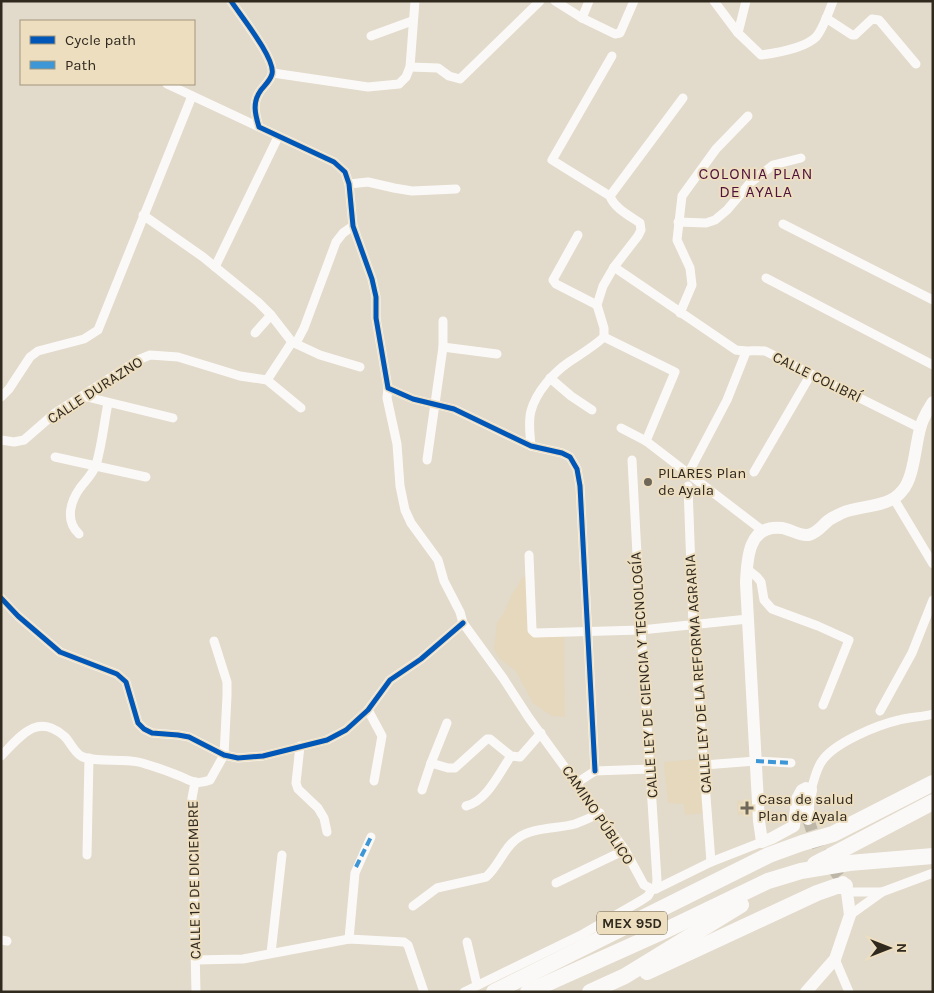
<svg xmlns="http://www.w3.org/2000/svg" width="934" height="993" font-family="Karla,sans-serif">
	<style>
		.built { fill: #e5d8bc }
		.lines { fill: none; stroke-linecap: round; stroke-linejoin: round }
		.secondary-tunnel { stroke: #beb7a8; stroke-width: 12; stroke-dasharray: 12 6; stroke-linecap: butt }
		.street { stroke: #fbf9f7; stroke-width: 9 }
		.secondary { stroke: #fbf9f7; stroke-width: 12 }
		.highway { stroke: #fbf9f7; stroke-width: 16 }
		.quiet { stroke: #3d96d5; stroke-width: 4; stroke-dasharray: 8 4; stroke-linecap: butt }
		.cycleway-casing { stroke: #eddec0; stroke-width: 8 }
		.cycleway { stroke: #0057b8; stroke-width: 5 }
		.poi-dot { fill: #6e675a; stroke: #eddec0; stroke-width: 2 }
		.labels { text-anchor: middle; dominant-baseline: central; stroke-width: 4; stroke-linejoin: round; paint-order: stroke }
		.shield { fill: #eddec0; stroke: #685f4f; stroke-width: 1 }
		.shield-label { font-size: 14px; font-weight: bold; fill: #2f291e }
		.street-label { font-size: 15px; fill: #2f291e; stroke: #eddec0 }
		.poi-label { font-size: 15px; fill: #2f291e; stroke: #eddec0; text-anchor: start }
		.neighbourhood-label { font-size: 16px; letter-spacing: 1px; fill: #4f133b; stroke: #eddec0 }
	</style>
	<rect width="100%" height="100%" fill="#e2daca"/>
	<g class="built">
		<path d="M533,576L536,637L564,636L565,717L552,716L533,703L516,671L499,658L494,649L497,623L504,613L511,596L523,577Z"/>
		<path d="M700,759L703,813L685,815L684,804L668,803L664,762Z"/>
		<path d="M757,800V814L738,815L737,801Z"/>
	</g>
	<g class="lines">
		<path class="secondary-tunnel" d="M808,819L818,848L843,882"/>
		<g class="street">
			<path d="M231,1C240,15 276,59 272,74C270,81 265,85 261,90C252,102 255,114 259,127L334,162L345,172L349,184L353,226L372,279L376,297V318L388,388L413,399L454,409L531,446L562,453L570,457L577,469L580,486L595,771"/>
			<path d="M555,1L582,18L615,34L620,33L634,1"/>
			<path d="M714,1L738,33L761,55C776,53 805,48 816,37C823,29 829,11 833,1"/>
			<path d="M582,18L589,1"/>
			<path d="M826,18L852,35H855L872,19L879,20L916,64"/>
			<path d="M738,33L746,1"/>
			<path d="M371,36L412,21"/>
			<path d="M410,67L438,68L449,76L460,79L540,1"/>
			<path d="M273,73L368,87L399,84L406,77L410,67L415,1"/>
			<path d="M167,84L259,127"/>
			<path d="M349,184L368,182L394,188L412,191L456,189"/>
			<path d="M610,196L552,160L612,56"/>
			<path d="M143,215L203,257L258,302L271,315L292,342L320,355L360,367"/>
			<path d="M678,222L706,223L715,220L727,210L750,183L773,165L801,158"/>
			<path d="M783,224L933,300"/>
			<path d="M578,235L553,280L556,284L597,305"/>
			<path d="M215,267L278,137"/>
			<path d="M614,267L736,350C746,352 755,350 765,351L920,428"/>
			<path d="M766,278L933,365"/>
			<path d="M680,313L692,285L690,268L677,240L682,196L716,149L748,116"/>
			<path d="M255,333L271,315"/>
			<path d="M604,337L675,372L646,441"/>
			<path d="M296,343L304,328L336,242L343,233L353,226"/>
			<path d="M443,347L497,354"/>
			<path d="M550,378L571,396L592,410"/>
			<path d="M267,380L292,342"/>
			<path d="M388,388L387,398L397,444L400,486L405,510L411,523L438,560L444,581L460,612L463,623L503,678L529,718L625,850L644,885L652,889H656L711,862L762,842"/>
			<path d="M83,396L173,418"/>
			<path d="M1,397L9,389L30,357L38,351L84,339L98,330L192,96"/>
			<path d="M621,428L646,441L763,531"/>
			<path d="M1,440L14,442L24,440L55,413L138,360L150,355L178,357L240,376L267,380L301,408"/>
			<path d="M531,446C530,434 528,422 531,411C536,392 553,373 569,362C581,354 593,347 604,337V328L597,305L603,286L614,267L638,236L641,230L640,223C630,216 614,208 610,196L683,98"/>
			<path d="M55,457L146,477"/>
			<path d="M427,460L443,347V321"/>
			<path d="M632,460L641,630L657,880L656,889"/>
			<path d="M754,472L811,374"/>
			<path d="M688,474L727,400L746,352"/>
			<path d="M688,486L693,625L711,862"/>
			<path d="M894,499L933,564"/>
			<path d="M79,534C65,521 70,502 80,488C86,480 92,475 96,465C102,445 104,423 108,403"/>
			<path d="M529,555L532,630L535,633L641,630L748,619"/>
			<path d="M747,569L757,577L761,582L764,600L772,609L818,626L849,640L823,705"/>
			<path d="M1,598L18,616L60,652L117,674L126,682L138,723L144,729L152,733L178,735L189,737L224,755L238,758L263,756L327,740L346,730L368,710L390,680L421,659L463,623"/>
			<path d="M368,710L382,736L374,781"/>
			<path d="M880,711L912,653L933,600"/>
			<path d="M447,723L431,763L448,768H455L487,739H490L511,756L520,757L541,733"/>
			<path d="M300,746L296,783L298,789L318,808L324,818L327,832"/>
			<path d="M1,756C20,737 37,712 64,736C70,741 73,751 81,756C93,763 122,758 138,762C151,765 164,770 177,775C183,777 189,781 195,782C200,783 205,782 210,780L224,755L227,696V682L214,641"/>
			<path d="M704,765L756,761L791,763"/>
			<path d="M195,782L192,798V816L196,992"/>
			<path d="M578,782L595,771L650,769"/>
			<path d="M422,790L431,763"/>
			<path d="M811,790C814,781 816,769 822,761C834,743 877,725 899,720C910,717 921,717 933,714"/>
			<path d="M466,806C487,801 499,773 511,756"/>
			<path d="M87,855L89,758"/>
			<path d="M556,883L625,850"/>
			<path d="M847,892H882"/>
			<path d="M413,906L437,888L486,877C499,866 504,847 518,838C534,827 557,829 575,824C583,821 592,817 600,813"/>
			<path d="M850,915L882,892L933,873"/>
			<path d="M349,939L355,873L371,837"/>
			<path d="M1,940L7,941"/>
			<path d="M467,942L477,985"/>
			<path d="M271,953L282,855"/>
			<path d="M835,959L849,992"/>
			<path d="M196,960L243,959L349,939L404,942L408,945L424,992"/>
			<path d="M464,992L583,934L642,900L648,896L652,889"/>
		</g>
		<g class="secondary">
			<path d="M808,819V805L811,790L806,788L802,790L797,799L794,826L772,838L762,842L759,821L746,583C747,559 748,524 782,528C790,529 799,536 808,535C818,533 822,525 829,520C833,517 838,515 842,513C861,505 889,508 902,491C914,478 915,447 920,429C922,419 928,410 933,402"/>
			<path d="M806,992L835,959L850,915L847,892L843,882"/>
		</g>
		<g class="highway">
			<path d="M815,864L933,802"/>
			<path d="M647,972L817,893L837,886H845"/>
			<path d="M494,992L769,855L802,843L833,834L933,783"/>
			<path d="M528,992L664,931L768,881L801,871L849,863L933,856"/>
			<path d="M590,992L625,976L741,905"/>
		</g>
		<g class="quiet">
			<path d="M756,761L791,763"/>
			<path d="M356,867L371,837"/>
		</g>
		<defs>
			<g id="cycleway">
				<path d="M231,1C240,15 276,59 272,74C270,81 265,85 261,90C252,102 255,114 259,127L334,162L345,172L349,184L353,226L372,279L376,297V318L388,388L413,399L454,409L531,446L562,453L570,457L577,469L580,486L595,771"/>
				<path d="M1,598L18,616L60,652L117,674L126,682L138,723L144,729L152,733L178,735L189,737L224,755L238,758L263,756L327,740L346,730L368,710L390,680L421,659L463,623"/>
			</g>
		</defs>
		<use href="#cycleway" class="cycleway-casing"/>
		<use href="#cycleway" class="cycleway"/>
	</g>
	<g class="poi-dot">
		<circle cx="648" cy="482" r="5"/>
		<path d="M744.5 800.5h5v5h5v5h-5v5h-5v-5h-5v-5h5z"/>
	</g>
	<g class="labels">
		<rect class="shield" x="597" y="911.5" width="70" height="23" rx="4"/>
		<g class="shield-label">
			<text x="632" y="923">MEX 95D</text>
		</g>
		<g class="street-label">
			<text transform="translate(817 377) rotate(26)">CALLE COLIBRÍ</text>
			<text transform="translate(95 390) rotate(-33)">CALLE DURAZNO</text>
			<text transform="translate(698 674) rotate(-94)">CALLE LEY DE LA REFORMA AGRARIA</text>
			<text transform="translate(644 675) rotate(-94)">CALLE LEY DE CIENCIA Y TECNOLOGÍA</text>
			<text transform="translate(598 815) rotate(56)">CAMINO PÚBLICO</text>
			<text transform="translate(194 880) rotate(-91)">CALLE 12 DE DICIEMBRE</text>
		</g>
		<g class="poi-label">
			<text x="658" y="473">PILARES Plan<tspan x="658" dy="17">de Ayala</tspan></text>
			<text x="758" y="799">Casa de salud<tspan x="758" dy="17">Plan de Ayala</tspan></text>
		</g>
		<g class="neighbourhood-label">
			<text x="756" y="173">COLONIA PLAN<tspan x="756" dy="18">DE AYALA</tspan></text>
		</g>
	</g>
	<rect width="934" height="993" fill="none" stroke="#2f291e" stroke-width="5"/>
	<rect x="20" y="20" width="175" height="65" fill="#eddec0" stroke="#a1967f"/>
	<rect x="30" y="36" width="25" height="8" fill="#0057b8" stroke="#a1967f"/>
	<text x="65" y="45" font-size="15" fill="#2f291e">Cycle path</text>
	<rect x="30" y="61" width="25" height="8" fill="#3d96d5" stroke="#a1967f"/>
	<text x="65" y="70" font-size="15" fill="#2f291e">Path</text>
	<g transform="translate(889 948) rotate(90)" stroke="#eddec0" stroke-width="4" paint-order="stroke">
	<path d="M0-4L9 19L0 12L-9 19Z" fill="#2f291e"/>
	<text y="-8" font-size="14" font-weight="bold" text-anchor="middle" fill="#2f291e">N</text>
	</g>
</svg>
